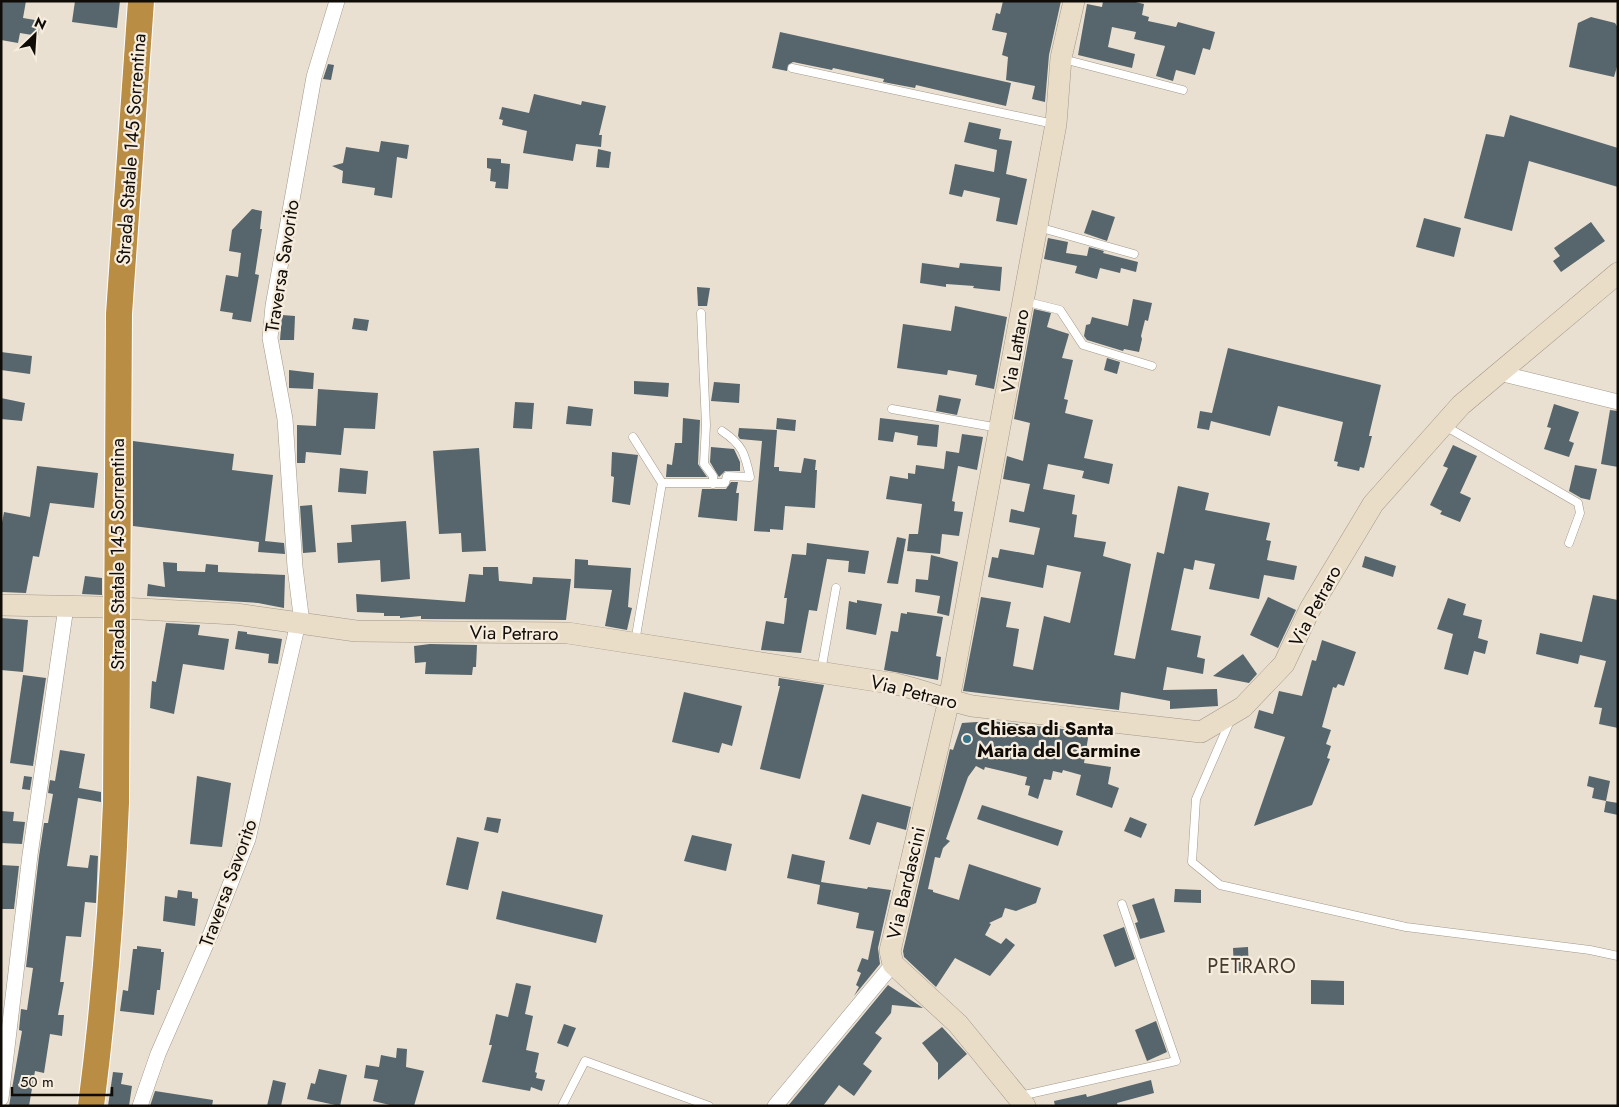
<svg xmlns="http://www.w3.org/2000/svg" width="1619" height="1107" font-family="Jost,sans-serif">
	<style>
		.building { fill: #56666c }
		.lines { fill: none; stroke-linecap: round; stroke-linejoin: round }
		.lane-casing { stroke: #a2988a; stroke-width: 9 }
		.street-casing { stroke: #a2988a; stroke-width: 16 }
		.secondary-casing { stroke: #a2988a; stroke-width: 22 }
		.lane { stroke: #fff; stroke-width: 8 }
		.street { stroke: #fff; stroke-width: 15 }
		.secondary { stroke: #eaddc7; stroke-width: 21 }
		.highway-bridge-casing { stroke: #fff; stroke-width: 28; stroke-linecap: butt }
		.highway-bridge { stroke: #ba8d45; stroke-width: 26 }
		.poi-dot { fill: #357489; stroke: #f7edde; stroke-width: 2 }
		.labels { text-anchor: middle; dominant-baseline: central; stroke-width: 4.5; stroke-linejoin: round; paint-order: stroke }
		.street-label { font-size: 19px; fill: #0f0b07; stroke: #f7edde }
		.poi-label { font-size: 19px; font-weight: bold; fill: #0f0b07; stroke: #f7edde; text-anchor: start }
		.neighbourhood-label { font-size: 20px; letter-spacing: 1px; fill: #443c30; stroke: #f7edde }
	</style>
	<rect width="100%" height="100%" fill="#eae0d1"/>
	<g class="building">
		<path d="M2,1H26L23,18L41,21L38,36L20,33L18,43L1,40Z"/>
		<path d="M75,1H120L117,28L72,22Z"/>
		<path d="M1003,1H1061L1049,55L1045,102L1032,99L1035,86L1006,80L1008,57L1002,55L1007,33L992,30L996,13L1000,14Z"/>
		<path d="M1103,1H1131L1144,4L1142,15L1149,17L1148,21L1176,27L1178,22L1215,32L1210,50L1203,48L1195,75L1176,70L1173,81L1156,76L1165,46L1134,39L1136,32L1112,27L1108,47L1135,54L1132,68L1078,55L1087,4L1102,7Z"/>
		<path d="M1591,17L1615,23L1618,28V63L1614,77L1569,67L1578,23Z"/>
		<path d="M780,32L1011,83L1006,106L916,85L915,88L883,82L884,79L833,68L832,70L793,62L788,65L787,71L772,68Z"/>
		<path d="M328,64L334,65L331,80L323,79Z"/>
		<path d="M534,94L581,105L582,101L606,106L599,135H602L601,147L576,144L573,161L523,153L527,131L502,125L503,120L499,119L502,107L529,113Z"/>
		<path d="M1510,115L1618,148V187L1529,161L1512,231L1464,218L1486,134L1504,137Z"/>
		<path d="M969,122L1001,129L999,139L1012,141L1006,174L1027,179L1017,225L996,221L1000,198L964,190L962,197L949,194L955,164L994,172L997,150L964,142Z"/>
		<path d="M381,141L409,145L407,159L397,157L392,198L374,195L375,188L342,183L343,171L332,166L343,163L346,147L379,152Z"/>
		<path d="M598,149L611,152L609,168L596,167Z"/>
		<path d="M487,158L501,159V163L510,164L508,189L495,188L496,182L490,181L491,169L487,168Z"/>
		<path d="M252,209L262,211L260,229H262L255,274L259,275L251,322L232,319L233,313L220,311L226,275L238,277L241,253L229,251L232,230Z"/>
		<path d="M1092,210L1115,217L1107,241L1084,233Z"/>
		<path d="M1424,218L1461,228L1454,257L1416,247Z"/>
		<path d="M1591,222L1605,241L1561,272L1553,261L1560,256L1554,248Z"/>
		<path d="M1048,238L1068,242L1066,253L1087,256L1089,247L1104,251L1103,253L1138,262L1136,272L1121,268L1120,273L1100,268L1097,279L1075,273L1077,266L1044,259Z"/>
		<path d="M922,263L959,268L960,263L1002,267L1000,291L973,288L974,286L946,284V287L920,283Z"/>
		<path d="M697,287L710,288L707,306H698Z"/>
		<path d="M1133,299L1152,303L1148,321L1145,320L1141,336L1142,339L1139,352L1124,349L1123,351L1087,340L1084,336L1086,325L1090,324L1092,317L1128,326Z"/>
		<path d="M955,306L1007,317L994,389L975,385L977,375L948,370L947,375L897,368L903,324L951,331Z"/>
		<path d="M1034,309L1051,313L1047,327L1069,334L1062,358L1073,360L1064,399L1068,400L1065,413L1093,420L1084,458L1113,464L1109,484L1082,478L1084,471L1048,464L1043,489L1075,495L1072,514L1077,515L1074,537L1106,542L1103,556L1131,564L1114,655L1135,659L1157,552L1164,554L1178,486L1209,493L1205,510L1270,523L1266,540L1271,541L1267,560L1297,566L1294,580L1264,575L1259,599L1209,589L1215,564L1195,560L1193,570L1184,568L1171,630L1201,636L1197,657L1205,659L1203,674L1167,667L1163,690L1217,689L1218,706L1170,709V701L1121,692L1119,710L963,691L981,597L1011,602L1006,627L1019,629L1013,666L1033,670L1044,616L1070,623L1081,572L1047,565L1043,588L988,577L992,557L998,558L1000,549L1034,555L1040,528L1009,522L1011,509L1024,512L1030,484L1003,479L1007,456L1023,461L1030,423L1014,419Z"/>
		<path d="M282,315L295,316L294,340H280Z"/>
		<path d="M354,318L369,320L367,331L352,329Z"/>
		<path d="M1228,348L1381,385L1370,431L1369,436H1372L1364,468L1360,467L1359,471L1337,466L1338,462L1334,461L1343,422L1278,406L1270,436L1211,421L1209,430L1197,428L1200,411L1212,413Z"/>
		<path d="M1,352L32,356L30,374L1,370Z"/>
		<path d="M1107,358L1120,362L1117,374L1104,370Z"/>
		<path d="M289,370L314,373L313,389L289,388Z"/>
		<path d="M634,381L669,383L668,397L634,394Z"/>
		<path d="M714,382L740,384L739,403L711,401Z"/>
		<path d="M318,389L378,393L375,429L344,428L341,455L306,452L305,463H297V425L316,426Z"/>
		<path d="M939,395L961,399L957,415L936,411Z"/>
		<path d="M1,398L25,403L22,421L1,419Z"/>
		<path d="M515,402L534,403L532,429L513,428Z"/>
		<path d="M1554,404L1579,412L1569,441L1574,443L1569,457L1544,449L1551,428L1547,427Z"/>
		<path d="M568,406L593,409L591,426L566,424Z"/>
		<path d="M1610,410L1618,411V467L1601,464Z"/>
		<path d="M683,418L700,420L698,464L707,477H666L667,464L672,465L675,443H682Z"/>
		<path d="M777,418L796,420L795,431L776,429Z"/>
		<path d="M880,418L939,425L937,447L917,445L918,436L895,432L893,442L878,440Z"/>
		<path d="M739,428L777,430L774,467H779V471L801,473L804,458L816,460L815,470H817L815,508L785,506L783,530L770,529V532L754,531L762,441L740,439L738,436Z"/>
		<path d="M962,434L983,437L977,470L958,466L952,501L955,502L954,511L963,512L959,536L942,534L940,554L907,551L909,534H918L922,504L886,499L890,476L908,479V473L915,474L916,465L944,469L946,451L959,453Z"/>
		<path d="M133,441L234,454L232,470L273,475L265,541L284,543L285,554L258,552L259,542L133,526Z"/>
		<path d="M1453,445L1477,456L1460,493L1471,498L1460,522L1440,514L1442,511L1430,505L1448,468L1443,466Z"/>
		<path d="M711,447L734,449L740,462V471H725L719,477L710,462Z"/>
		<path d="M479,448L486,551L462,552L461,533L439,534L433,451Z"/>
		<path d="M612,452L638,455L630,505L612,502L614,477L611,476Z"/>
		<path d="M1575,465L1597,469L1590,500L1581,498L1569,491Z"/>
		<path d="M37,466L98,473L94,508L50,503L39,557L33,556L26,593L1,592V528L4,512L30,517Z"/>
		<path d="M340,468L368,471L366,494L338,492Z"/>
		<path d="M731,482H738L736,493H739L737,521L698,517L702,489H726Z"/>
		<path d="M312,505L316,552L303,553L300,506Z"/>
		<path d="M406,521L410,579L381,582L380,560L338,563L337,543L352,542L351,525Z"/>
		<path d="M897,537L906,539L898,584L887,583Z"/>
		<path d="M807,543L869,551L865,574L848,572L849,561L827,559L817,611L809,610L801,653L761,650L766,621L784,624L787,598H784L792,554L806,555Z"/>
		<path d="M931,555L958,562L949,616L937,613L940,596L915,592L916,579L928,580Z"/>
		<path d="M1365,556L1396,566L1393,577L1362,567Z"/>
		<path d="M575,559L588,560V565L631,568L628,607L632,608L627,630L605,626L612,590L574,588Z"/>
		<path d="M163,562L177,563V571L205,572L206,564L218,565V572L285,575L284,608L258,603L147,596L148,584L165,587Z"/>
		<path d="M483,567H498L499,581L532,584L533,577L571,579L566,620L421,619V616L400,618V616H384V613L357,612L356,594L465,602L469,574L483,575Z"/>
		<path d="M85,576L102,578V595L82,594Z"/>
		<path d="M1593,595L1618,600V728L1599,724L1602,708L1594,707L1606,661L1580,655L1578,664L1536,654L1540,633L1582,642Z"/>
		<path d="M1268,597L1296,610L1278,648L1250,635Z"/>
		<path d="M1448,598L1466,604L1463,615L1482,620L1478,638L1488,641L1485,654L1474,651L1468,675L1444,669L1453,634L1437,629Z"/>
		<path d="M857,600L882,604L876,635L846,629L849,601L857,603Z"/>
		<path d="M907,612L943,617L936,656L941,657L938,680L884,670L891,631L898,632L901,613L907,614Z"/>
		<path d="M1,618L28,620L23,672L1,670Z"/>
		<path d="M166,623L200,625L198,635L229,639L224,670L183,664L174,714L150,708L152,681L156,682Z"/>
		<path d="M238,631L247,632V634L282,639L278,664L268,663L269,654L235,649Z"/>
		<path d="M1322,640L1356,652L1344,686L1338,684L1336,688L1333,687L1322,727L1331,730L1326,744L1331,746L1327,758L1330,759L1312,805L1254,826L1285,737L1254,728L1259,710L1273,714L1279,691L1302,696L1312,660L1316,661Z"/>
		<path d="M430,644L477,645L476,667H473L472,675L425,674L426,662L415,663L414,646Z"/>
		<path d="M1243,654L1257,674L1249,683L1213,676Z"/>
		<path d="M23,675L46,678L33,766L10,763Z"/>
		<path d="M779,678L824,685L800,779L760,769L780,686H778Z"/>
		<path d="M684,692L742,706L732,746L722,743L719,753L672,742Z"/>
		<path d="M991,721L1089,732L1084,763L1111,767L1108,784L1119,788L1112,808L1076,795L1081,775L1063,770L1062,773L1053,771L1051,780L1044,779L1038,799L1028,795L1030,786L1025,785L1027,777L985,767L984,770L976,766L968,777L946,839L950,841L943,848L940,858L935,857L928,889L933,890V892L959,900L969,864L1041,888L1036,903L1016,911L1005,908L1002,917L989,923L991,924L985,935L1001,944L1006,938L1015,945L990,976L955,958L936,987L904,957L903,951L950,749L953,750L962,723Z"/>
		<path d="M60,750L85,754L79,788L101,792V802L78,798L67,866L88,868L90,855L98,856L96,903L85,902L81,937L66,936L60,982H64L58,1015H64L62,1036L50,1034L44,1073L35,1071L29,1106H9L22,1031L19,1030L21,1009L27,1010L33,968L26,967L39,856L44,823H48L53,794L48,793L50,780L55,781Z"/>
		<path d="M24,776L32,777L30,790L22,789Z"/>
		<path d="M197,776L231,783L222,847L190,844Z"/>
		<path d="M1589,776L1610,781L1606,801L1592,798L1594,788L1587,786Z"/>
		<path d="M862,794L911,807L906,830L877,822L870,845L849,839Z"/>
		<path d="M1606,801L1618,803V815L1604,812Z"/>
		<path d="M982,805L1063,831L1058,846L977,819Z"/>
		<path d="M1,811L14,812L13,821L25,822L22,844L1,843Z"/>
		<path d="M487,817L501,819L498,833L484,830Z"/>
		<path d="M1130,817L1147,824L1141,838L1124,831Z"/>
		<path d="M692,835L732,844L726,871L684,861Z"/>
		<path d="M457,837L479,842L468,890L446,885Z"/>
		<path d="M792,854L825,861L821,882L867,889L868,887L891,890L878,948L880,964L854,996L859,987L856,985L861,973L857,971L862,958L868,960L874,931L856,928L859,913L817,904L820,885L787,878Z"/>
		<path d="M1,865L19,866L14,909H1Z"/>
		<path d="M1175,889L1201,890V903L1174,902Z"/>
		<path d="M178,890L192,892V898L198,899L195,926L163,921L165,896L177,898Z"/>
		<path d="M502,891L603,915L596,943L496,919Z"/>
		<path d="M1154,898L1165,932L1140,939L1135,923L1138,922L1132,905Z"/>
		<path d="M1124,927L1135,959L1115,967L1103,935Z"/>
		<path d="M137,946L161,949V952H164L160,990H157L154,1015L120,1011L123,990L128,991L133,949H137Z"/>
		<path d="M1248,947L1249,971H1234L1233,948Z"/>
		<path d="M1311,980L1344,981V1005L1311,1004Z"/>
		<path d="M516,983L531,986L525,1014L533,1016L526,1050L539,1053L535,1072L537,1073L536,1078L545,1080L542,1091L531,1087L530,1091L482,1082L492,1045H489L496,1014L508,1017Z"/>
		<path d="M888,985L923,1008L892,1005L891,1013L875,1033L882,1038L863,1064L872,1071L854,1096L839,1085L823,1106H788Z"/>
		<path d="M1156,1021L1167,1052L1147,1061L1135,1030Z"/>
		<path d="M564,1024L576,1028L568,1047L557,1043Z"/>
		<path d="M942,1027L967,1054L938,1080V1063L922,1043Z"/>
		<path d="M397,1048L407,1049L406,1067L424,1071L414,1106H394L373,1101L378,1080L364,1078L366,1065L379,1067L381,1055L396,1058Z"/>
		<path d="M319,1069L347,1075L340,1106L307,1099L311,1083L315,1084Z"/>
		<path d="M113,1072L123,1073L121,1084L132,1086L129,1106H108Z"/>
		<path d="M273,1080L286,1083L281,1106H267Z"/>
		<path d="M1151,1080L1154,1093L1117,1103L1118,1106H1055L1054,1101L1086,1094L1087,1097Z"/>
		<path d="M155,1091L213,1100L212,1106H150Z"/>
	</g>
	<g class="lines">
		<defs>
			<g id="lane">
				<path d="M1063,59L1183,90"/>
				<path d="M792,68L1054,124"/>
				<path d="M1038,227L1134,254"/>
				<path d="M1024,301L1060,310L1083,345L1152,366"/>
				<path d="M701,313L706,425L704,464L713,476V484"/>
				<path d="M892,409L999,428"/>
				<path d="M1445,426L1578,503L1580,513L1569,543"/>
				<path d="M633,437L662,483L635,642"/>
				<path d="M662,483H725L727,476L750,477C745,454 743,445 722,431"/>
				<path d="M821,671L836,588"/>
				<path d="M1230,721L1196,799L1192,862L1220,885L1406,927L1590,950L1618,956"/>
				<path d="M1020,1096L1176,1061L1122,904"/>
				<path d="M562,1106L585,1061L709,1106"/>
			</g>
			<g id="street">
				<path d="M1499,373L1618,402"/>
				<path d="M302,623L295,567L285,419L270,338L273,306L314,77L337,1"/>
				<path d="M1,1098L30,855L66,607"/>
				<path d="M140,1106L158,1054L211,933L248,839L298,623"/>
				<path d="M775,1106L893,964"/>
			</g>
			<g id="secondary">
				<path d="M1,605L101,607L236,614L356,631L568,633L896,684C922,690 947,700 972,706L1201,732L1243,707L1284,664L1310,609L1373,504L1461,405L1618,273"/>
				<path d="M1025,1106L958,1024L893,964L890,951L949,700L1056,124L1061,58L1074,1"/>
			</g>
		</defs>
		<use href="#lane" class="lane-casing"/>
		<use href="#street" class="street-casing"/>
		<use href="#secondary" class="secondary-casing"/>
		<use href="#lane" class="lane"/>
		<use href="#street" class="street"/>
		<use href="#secondary" class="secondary"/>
		<defs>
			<path id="highway-bridge" d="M91,1106C104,1005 112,905 116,803L119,314L141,1"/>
		</defs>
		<use href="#highway-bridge" class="highway-bridge-casing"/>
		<use href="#highway-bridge" class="highway-bridge"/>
	</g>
	<circle class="poi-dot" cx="967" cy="739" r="5"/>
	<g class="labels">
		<g class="street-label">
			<text transform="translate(131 149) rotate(-86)">Strada Statale 145 Sorrentina</text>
			<text transform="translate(282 266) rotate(-81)">Traversa Savorito</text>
			<text transform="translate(1015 351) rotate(-80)">Via Lattaro</text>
			<text transform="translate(117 554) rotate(-90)">Strada Statale 145 Sorrentina</text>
			<text transform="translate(1315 606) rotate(-62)">Via Petraro</text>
			<text transform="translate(514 633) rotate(1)">Via Petraro</text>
			<text transform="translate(914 692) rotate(14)">Via Petraro</text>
			<text transform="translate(228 883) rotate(-70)">Traversa Savorito</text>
			<text transform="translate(906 883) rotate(-77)">Via Bardascini</text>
		</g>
		<g class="poi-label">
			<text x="977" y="728">Chiesa di Santa<tspan x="977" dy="22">Maria del Carmine</tspan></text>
		</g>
		<g class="neighbourhood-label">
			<text x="1252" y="966">PETRARO</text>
		</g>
	</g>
	<rect width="1619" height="1107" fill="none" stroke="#0f0b07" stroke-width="5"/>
	<g transform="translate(35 35) rotate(25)" stroke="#f7edde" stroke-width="4" paint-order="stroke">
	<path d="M0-4L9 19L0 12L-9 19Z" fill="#0f0b07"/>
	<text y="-8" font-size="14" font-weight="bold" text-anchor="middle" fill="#0f0b07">N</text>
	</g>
	<path d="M12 1087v8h100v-8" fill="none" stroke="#0f0b07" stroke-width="2.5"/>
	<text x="20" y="1087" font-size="15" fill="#0f0b07" stroke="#f7edde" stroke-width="4" paint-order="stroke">50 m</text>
</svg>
